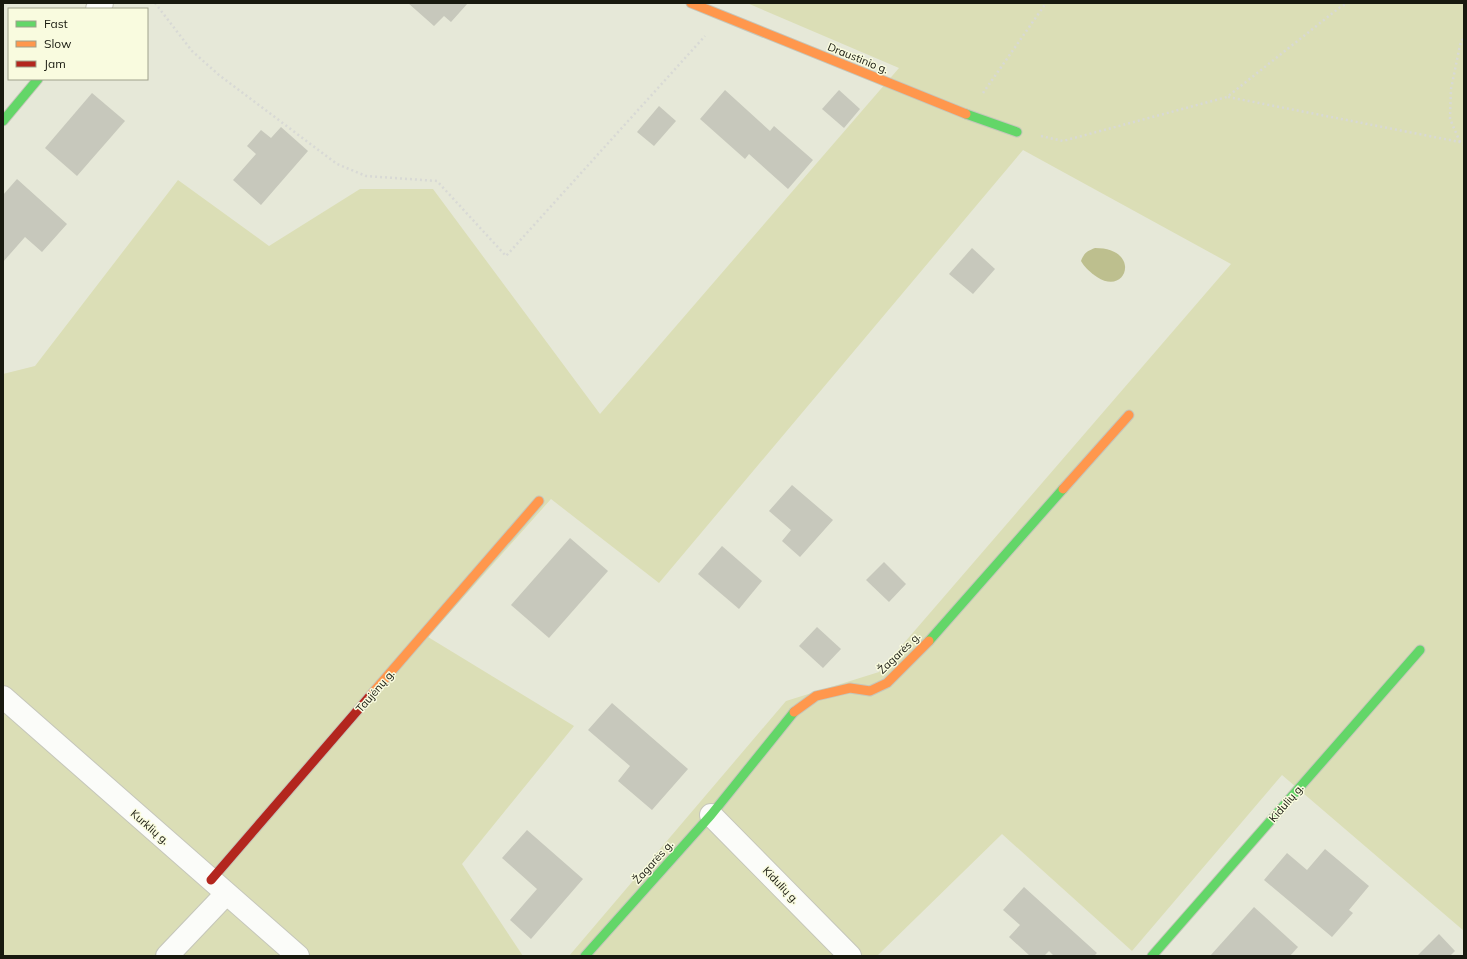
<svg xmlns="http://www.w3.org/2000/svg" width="1467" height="959" font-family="Mulish,sans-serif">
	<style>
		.green { fill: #dbdeb6 }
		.water { fill: #bdbf8e }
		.building { fill: #c7c8bc }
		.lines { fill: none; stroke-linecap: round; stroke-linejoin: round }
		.street-casing { stroke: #c5c6ba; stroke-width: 24 }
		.fast-casing { stroke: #c5c6ba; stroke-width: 11 }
		.slow-casing { stroke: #c5c6ba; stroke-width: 11 }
		.jam-casing { stroke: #c5c6ba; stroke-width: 11 }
		.path { stroke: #d8d9d5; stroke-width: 2.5; stroke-dasharray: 2 3; stroke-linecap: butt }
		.street { stroke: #fbfcf9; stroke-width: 22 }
		.fast { stroke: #63d668; stroke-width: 9 }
		.slow { stroke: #ff974d; stroke-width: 9 }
		.jam { stroke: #b3261e; stroke-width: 9 }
		.labels { text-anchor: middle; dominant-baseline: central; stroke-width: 3; stroke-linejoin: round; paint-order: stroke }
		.street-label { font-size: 11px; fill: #18190f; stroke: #f9fbdf }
	</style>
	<rect width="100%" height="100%" fill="#e6e8d8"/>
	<path class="green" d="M747,3H1464V931L1282,775L1132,951L1002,834L877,956H569L786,701L879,672L1231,264L1023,150L659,583L551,499L428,637L574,726L462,864L523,956H3V374L35,366L178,180L269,246L360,189H433L600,414L899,68Z"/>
	<path class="water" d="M1095,248C1142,248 1127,297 1097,277C1090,272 1085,268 1081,261C1084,253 1087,251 1095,248Z"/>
	<g class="building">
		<path d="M408,3H468L451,22L444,16L434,26Z"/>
		<path d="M725,90L770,131L774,126L813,160L788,189L749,154L745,159L700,119Z"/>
		<path d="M839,90L860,109L844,128L822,109Z"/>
		<path d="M92,93L125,121L77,176L45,148Z"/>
		<path d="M659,106L676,121L654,146L637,132Z"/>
		<path d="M281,127L308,151L261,205L233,180L256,154L247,146L261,130L271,138Z"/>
		<path d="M17,179L67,224L42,252L25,237L3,262V195Z"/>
		<path d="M972,248L995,269L973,294L949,274Z"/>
		<path d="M792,485L833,520L800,557L782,541L791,530L769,511Z"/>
		<path d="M570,538L608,571L549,638L511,605Z"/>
		<path d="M722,546L762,581L739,609L698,574Z"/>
		<path d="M884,562L906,584L889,602L866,580Z"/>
		<path d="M817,627L841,649L823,668L799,646Z"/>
		<path d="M612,703L688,769L652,810L618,781L630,766L588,730Z"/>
		<path d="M527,830L583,879L531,939L510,920L537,889L502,858Z"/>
		<path d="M1325,849L1369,886L1349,910L1353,913L1332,937L1264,880L1287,853L1307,870Z"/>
		<path d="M1024,887L1097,953L1094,956H1054L1049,951L1044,956H1030L1009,937L1020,925L1003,910Z"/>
		<path d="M1254,907L1298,947L1290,956H1210Z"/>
		<path d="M1439,934L1455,951L1450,956H1417Z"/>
	</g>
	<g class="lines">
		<defs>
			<g id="street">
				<path d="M97,9L102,3"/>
				<path d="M3,697L298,956"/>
				<path d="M711,815L850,956"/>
				<path d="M167,956L226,894"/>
			</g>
			<g id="fast">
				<path d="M966,114L1017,132"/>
				<path d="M3,121L38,79"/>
				<path d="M929,641L1063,489"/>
				<path d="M585,956L711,815L794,712"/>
				<path d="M1152,956L1420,650"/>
			</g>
			<g id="slow">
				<path d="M691,3L966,114"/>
				<path d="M1063,489L1129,415"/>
				<path d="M370,696L539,501"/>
				<path d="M794,712L816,696L850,688L870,691L887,683L929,641"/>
			</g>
			<path id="jam" d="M211,880L370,696"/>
		</defs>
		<use href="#street" class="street-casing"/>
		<use href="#fast" class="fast-casing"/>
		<use href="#slow" class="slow-casing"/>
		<use href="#jam" class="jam-casing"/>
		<g class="path">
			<path d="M155,3L192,51L219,75L337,164L366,176L437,181L506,256L705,36"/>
			<path d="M983,93L1046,3"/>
			<path d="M1228,97L1460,142L1464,145"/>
			<path d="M1041,136L1063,141L1227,97L1339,8L1348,3"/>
			<path d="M1460,142L1450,119L1451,89L1460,45L1464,37"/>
		</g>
		<use href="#street" class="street"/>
		<use href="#fast" class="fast"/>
		<use href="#slow" class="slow"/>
		<use href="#jam" class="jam"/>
	</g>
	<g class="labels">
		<g class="street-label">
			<text transform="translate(858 58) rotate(22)">Draustinio g.</text>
			<text transform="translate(899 653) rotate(-44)">Žagarės g.</text>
			<text transform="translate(375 691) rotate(-49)">Taujėnų g.</text>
			<text transform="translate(1286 803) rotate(-49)">Kidulių g.</text>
			<text transform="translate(150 827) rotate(41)">Kurklių g.</text>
			<text transform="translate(653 862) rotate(-48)">Žagarės g.</text>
			<text transform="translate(781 885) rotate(46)">Kidulių g.</text>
		</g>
	</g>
	<rect width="1467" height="959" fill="none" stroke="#18190f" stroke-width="8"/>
	<rect x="8" y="8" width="140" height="72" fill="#f9fbdf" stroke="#9fa18c"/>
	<rect x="16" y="21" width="20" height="6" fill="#63d668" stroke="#9fa18c"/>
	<text x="44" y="28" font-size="12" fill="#18190f">Fast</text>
	<rect x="16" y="41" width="20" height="6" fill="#ff974d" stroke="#9fa18c"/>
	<text x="44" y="48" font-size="12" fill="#18190f">Slow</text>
	<rect x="16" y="61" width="20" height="6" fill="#b3261e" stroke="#9fa18c"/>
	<text x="44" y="68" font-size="12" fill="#18190f">Jam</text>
</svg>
